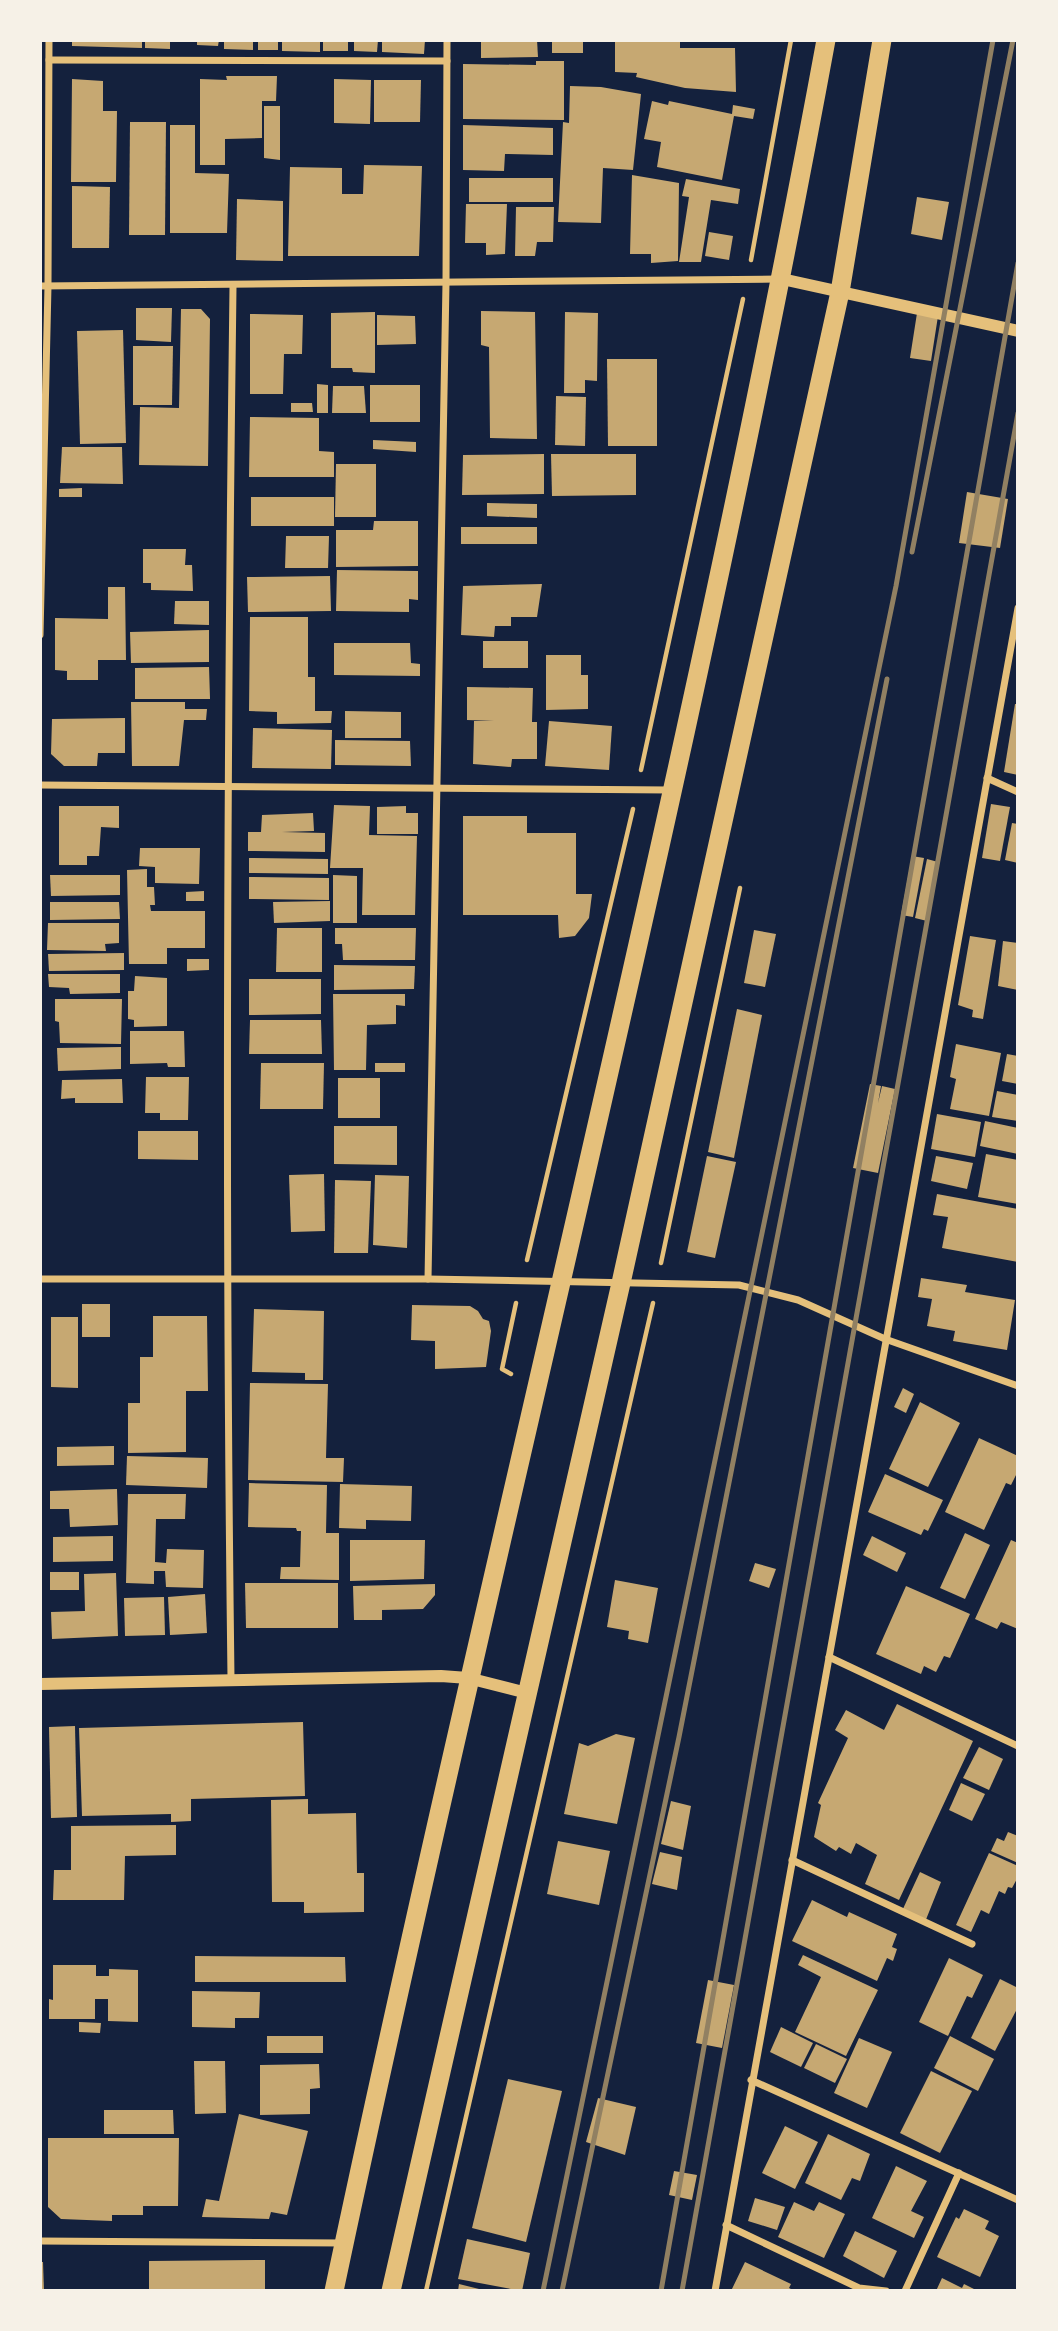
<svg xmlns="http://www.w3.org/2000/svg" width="1058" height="2331" font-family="'Public Sans',sans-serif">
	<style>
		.building { fill: #c6a872 }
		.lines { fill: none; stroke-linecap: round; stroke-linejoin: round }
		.path { stroke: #e5c07b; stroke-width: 4.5 }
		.minor { stroke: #e5c07b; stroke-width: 7 }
		.tertiary { stroke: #e5c07b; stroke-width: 12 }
		.trunk { stroke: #e5c07b; stroke-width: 19 }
		.rail { stroke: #918062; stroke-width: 5 }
	</style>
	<rect width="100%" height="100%" fill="#14213d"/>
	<g class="building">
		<path d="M72,40H142V48L72,46Z"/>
		<path d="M145,40H170V49L145,48Z"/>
		<path d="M197,40H219L218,46L197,45Z"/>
		<path d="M224,40H253V50L224,49Z"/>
		<rect x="258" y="40" width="20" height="10"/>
		<path d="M282,40H320V52L282,51Z"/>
		<rect x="323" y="40" width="25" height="11"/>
		<path d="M354,40H378L377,52L354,51Z"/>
		<path d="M382,40H425L424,54L382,52Z"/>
		<path d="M481,40H537L538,57L481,58Z"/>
		<rect x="552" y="40" width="31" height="13"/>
		<path d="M615,40H680V48H735L736,92L685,88L636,77L637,73L615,72Z"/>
		<path d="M536,61H564V120L463,119V64L536,65Z"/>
		<path d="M226,76H277L276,101H262V138L225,139V165H200V79L227,80Z"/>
		<path d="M72,79L103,81V111H117L116,182H71Z"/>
		<path d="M334,79L371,80L370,124L334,123Z"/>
		<path d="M374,80H421L420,122H374Z"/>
		<path d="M570,86L601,87L641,94L633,170L603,168L601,223L558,222L563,122L569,123Z"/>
		<path d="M652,101L668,105L669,101L732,114L733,105L755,109L753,119L734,116L722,180L657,167L661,142L644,139Z"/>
		<path d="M264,106H280V160L264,158Z"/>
		<path d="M130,122H166L165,235H129Z"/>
		<path d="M170,125H195V173L229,174L227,233H170Z"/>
		<path d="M463,125L553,128V155L505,154L504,171L463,170Z"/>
		<path d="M364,165L422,166L419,256H288L290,167L342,168V194H363Z"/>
		<path d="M632,175L679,183L678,261L651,263V254H630Z"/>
		<rect x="469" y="178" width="84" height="24"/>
		<path d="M686,179L740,189L738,204L711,200L701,262H679L689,197L682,196Z"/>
		<path d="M72,186L110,187L109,248H72Z"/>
		<path d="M917,197L949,202L942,240L911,234Z"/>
		<path d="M237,199L283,201V261L236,260Z"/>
		<path d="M466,204H507L505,254L486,255V243H465Z"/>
		<path d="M516,207H554L553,242H537L535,256H515Z"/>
		<path d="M709,232L733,236L729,260L705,256Z"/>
		<path d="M136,308H172L171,342L136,340Z"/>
		<path d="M181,309H201L210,319L208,466L139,465L140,407L179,408Z"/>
		<path d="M481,311L535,312L537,439L490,438L489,347L481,345Z"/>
		<path d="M375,312V373L353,372L352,368H331V313Z"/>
		<path d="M565,312L598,313L597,381L585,380V393H564Z"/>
		<path d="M917,313L938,316L931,361L910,358Z"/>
		<path d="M250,314L303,315L302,354H284L283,394H250Z"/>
		<path d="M377,315L415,316L416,344L377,345Z"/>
		<path d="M123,330L126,443L80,444L77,331Z"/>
		<path d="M133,346H173L172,405H133Z"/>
		<path d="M607,359H657V446H608Z"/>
		<path d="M317,384L328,385V413H317Z"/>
		<rect x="370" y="385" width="50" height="37"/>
		<path d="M333,386H364L366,413H332Z"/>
		<path d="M556,396L586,397L585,446L555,445Z"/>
		<path d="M291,403H312L313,412H291Z"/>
		<path d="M250,417L319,418V451L334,452V477H249Z"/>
		<path d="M373,440L416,442V452L373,449Z"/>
		<path d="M62,447H122L123,484L60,483Z"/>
		<path d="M544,454V494L462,495L463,455Z"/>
		<path d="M551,454H636V495L552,496Z"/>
		<path d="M336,464H376V517H335Z"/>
		<path d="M82,488V497H59V489Z"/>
		<path d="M967,492L1008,499L1000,548L959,543Z"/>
		<rect x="251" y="497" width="83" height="29"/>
		<path d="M487,503L537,504V518L487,516Z"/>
		<path d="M374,521H418V566L336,567V530H373Z"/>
		<rect x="461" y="527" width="76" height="17"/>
		<path d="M286,536H329L328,568H285Z"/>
		<path d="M143,549H186L185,565H192L193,591L151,590V583H143Z"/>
		<path d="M337,570L418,571V600L409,599V612L336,611Z"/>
		<path d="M330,576L331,611L248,612L247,577Z"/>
		<path d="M542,584L537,617H511V626H495L494,637L461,635L463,586Z"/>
		<path d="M108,587H125L126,660H98V680H67V671L55,670V618L108,619Z"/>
		<path d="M175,601H209V625L174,624Z"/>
		<path d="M250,617H308V677H315V711H332L331,723L277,724V712L249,711Z"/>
		<path d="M209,630V662L131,663L130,632Z"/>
		<rect x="483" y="641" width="45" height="27"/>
		<path d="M334,643H410L411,663L420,664V676L334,675Z"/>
		<path d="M546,655H581V675H588V709L546,710Z"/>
		<path d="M209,667L210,699H135V668Z"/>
		<path d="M467,687L533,688L532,722H537V759H512L511,767L473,764L474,721H494L467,720Z"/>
		<path d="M131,702H185V709H207L206,720H184L179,766H132Z"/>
		<path d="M1015,704H1018V775L1004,772Z"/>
		<path d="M345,711L401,712V738H345Z"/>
		<path d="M125,718V753H98L97,766H64L51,754L52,719Z"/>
		<path d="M549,721L612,726L609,770L545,766Z"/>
		<path d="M253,728L332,730L331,769L252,768Z"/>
		<path d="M335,740L410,741L411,766L335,765Z"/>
		<path d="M991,804L1010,807L1000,861L982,858Z"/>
		<path d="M334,805L370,806L369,835L417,836L415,915H362L363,868H330Z"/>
		<path d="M59,806H119V828L101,827L99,856H87V865H59Z"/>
		<path d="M406,806V813H418V834H377V807Z"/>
		<path d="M313,813L314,831L282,832L325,833V852L248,851V832H261L262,815Z"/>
		<path d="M463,816H527V833H576V894H592L589,918L575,936L559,938L558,915H463Z"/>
		<path d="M1012,823L1018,824V863L1005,860Z"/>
		<path d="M140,848H200L199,884L155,883V867L139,866Z"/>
		<path d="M912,856L924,858L913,917L901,915Z"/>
		<path d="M249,858L328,859V874L249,873Z"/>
		<path d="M927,859L938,862L927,921L915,918Z"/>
		<path d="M147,869V887H154L155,905H150L151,911H205V948H167V964H129L127,870Z"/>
		<path d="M50,875H120V895L51,896Z"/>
		<path d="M333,875L357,876V923H333Z"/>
		<path d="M249,877L329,878V900L249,899Z"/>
		<path d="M204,891V901H186V892Z"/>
		<path d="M330,901V921L274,923L273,902Z"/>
		<path d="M50,902H119L120,919L50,920Z"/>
		<path d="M48,923H119V943L105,944L106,951L47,950Z"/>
		<path d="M277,928H322V972H276Z"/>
		<path d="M335,928H416L415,960H343L342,944H335Z"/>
		<path d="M754,930L776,934L765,987L744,983Z"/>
		<path d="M970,936L996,940L983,1019L972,1017L973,1010L958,1005Z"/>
		<path d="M1003,941L1018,943V990L998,986Z"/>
		<path d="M124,953V970L49,971L48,954Z"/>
		<path d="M187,959H209V970L187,971Z"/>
		<path d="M334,965L415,966L414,989L334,990Z"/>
		<path d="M48,974H120V993L70,994L69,988L49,987Z"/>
		<path d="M135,976L167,978V1026L134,1027V1020L128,1019V991H134Z"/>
		<path d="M249,979H321V1014L249,1015Z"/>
		<path d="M333,994H405V1006L396,1005V1024L367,1025L366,1070H334Z"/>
		<path d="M55,999H122L121,1044L60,1043L59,1022L55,1021Z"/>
		<path d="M737,1009L762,1015L734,1158L708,1152Z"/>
		<path d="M250,1020H321L322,1054H249Z"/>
		<path d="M130,1031H184L185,1067H168L167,1063L130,1064Z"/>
		<path d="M956,1044L1001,1053L989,1116L950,1109L956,1079L950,1077Z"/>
		<path d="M121,1047V1069L58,1071L57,1048Z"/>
		<path d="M1007,1054L1018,1056V1084L1002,1081Z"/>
		<path d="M261,1063H324L323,1109H260Z"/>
		<rect x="375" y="1063" width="30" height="9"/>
		<path d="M146,1077H189L188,1120H160V1113H145Z"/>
		<rect x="338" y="1078" width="42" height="40"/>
		<path d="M122,1079L123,1103H75V1098L61,1099L62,1080Z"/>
		<path d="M870,1084L881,1086L878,1103L882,1086L895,1089L878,1173L853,1168Z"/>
		<path d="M997,1091L1018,1095V1121L992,1117Z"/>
		<path d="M937,1114L981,1122L975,1157L931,1149Z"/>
		<path d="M985,1121L1018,1128V1154L980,1146Z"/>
		<path d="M334,1126H397V1165L334,1164Z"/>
		<path d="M138,1131H198V1160L138,1159Z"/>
		<path d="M986,1154L1018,1160V1204L978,1197Z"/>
		<path d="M707,1156L736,1162L715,1258L687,1252Z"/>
		<path d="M936,1156L973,1163L967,1189L931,1181Z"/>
		<path d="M324,1174L325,1231L291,1232L289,1175Z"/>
		<path d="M375,1175L409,1176L407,1248L373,1245Z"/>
		<path d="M335,1180L371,1181L368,1253H334Z"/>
		<path d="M937,1194L1018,1209V1262L942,1248L948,1217L933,1215Z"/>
		<path d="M921,1278L967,1285L965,1292L1015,1300L1007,1350L953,1341L955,1331L927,1326L932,1299L918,1297Z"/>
		<rect x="82" y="1304" width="28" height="33"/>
		<path d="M412,1305L470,1306L478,1311L483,1319L489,1321L491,1331L486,1367L435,1369V1341L411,1340Z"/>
		<path d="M254,1309L324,1311L323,1380H305V1373L252,1372Z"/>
		<path d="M153,1316H207L208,1391H186V1452L128,1453V1403H140V1357H153Z"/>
		<path d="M51,1317H78V1388L51,1387Z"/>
		<path d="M250,1383L328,1384L326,1458H344L343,1482L248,1480Z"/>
		<path d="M903,1388L914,1394L906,1413L894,1407Z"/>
		<path d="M920,1402L960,1423L928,1487L889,1469Z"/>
		<path d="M979,1438L1018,1456V1471L1011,1485L1006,1483L984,1530L945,1512Z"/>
		<path d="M114,1446V1465L57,1466V1447Z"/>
		<path d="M127,1456L208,1458L207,1488L126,1485Z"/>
		<path d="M885,1474L943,1500L928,1531L924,1529L921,1535L868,1512Z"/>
		<path d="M249,1483L327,1485L326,1533H339V1580L280,1579L281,1567H300L301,1531H297L296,1528L248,1527Z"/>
		<path d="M340,1484L412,1486L411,1521L366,1520V1529L339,1528Z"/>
		<path d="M117,1489L118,1525L70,1527L69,1509H50V1491Z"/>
		<path d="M128,1494H186L185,1519H156L155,1562L166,1563L167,1549L204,1550L203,1588L166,1587L165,1571H154V1584L126,1583Z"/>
		<path d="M965,1533L990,1545L965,1599L940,1588Z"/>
		<path d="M113,1536V1561L53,1562V1537Z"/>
		<path d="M872,1536L906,1553L897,1572L863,1555Z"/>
		<path d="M350,1540H425L424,1579L350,1581Z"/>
		<path d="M1011,1540L1018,1543V1629L1001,1622L997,1629L975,1619Z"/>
		<path d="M755,1563L776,1569L769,1588L749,1581Z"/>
		<rect x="50" y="1572" width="29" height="18"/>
		<path d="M116,1573L118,1636L52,1639L51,1612L85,1611L84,1574Z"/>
		<path d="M615,1580L658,1588L648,1643L628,1639L629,1631L607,1627Z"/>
		<path d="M245,1583H338V1628H246Z"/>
		<path d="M435,1584V1595L423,1609L382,1610V1620H354L353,1586Z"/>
		<path d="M906,1586L970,1614L950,1658L944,1656L936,1672L924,1666L921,1674L876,1654Z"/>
		<path d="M205,1594L207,1633L170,1635L168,1597Z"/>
		<path d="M164,1597L165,1635L125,1636L124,1598Z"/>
		<path d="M897,1704L973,1741L899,1900L865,1884L877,1855L856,1843L851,1854L839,1847L836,1851L814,1837L821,1805L818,1803L848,1738L835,1730L846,1710L884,1730Z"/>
		<path d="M303,1722L305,1796L191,1799V1821L171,1822V1814L82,1816L79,1728Z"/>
		<path d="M75,1726L77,1817L51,1818L49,1727Z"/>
		<path d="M616,1734L635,1738L617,1824L564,1814L579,1743L588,1746Z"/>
		<path d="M979,1747L1003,1759L989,1790L963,1778Z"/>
		<path d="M961,1783L985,1794L972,1821L949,1810Z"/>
		<path d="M308,1799V1814L356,1813L357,1873H364V1912L304,1913V1902H272L271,1800Z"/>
		<path d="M671,1801L691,1806L683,1850L661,1844Z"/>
		<path d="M176,1825V1855L125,1856L124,1900H53L54,1870H71V1826Z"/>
		<path d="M1008,1832L1018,1836V1863L991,1851L997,1838L1004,1841Z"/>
		<path d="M558,1841L610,1851L599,1905L547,1894Z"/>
		<path d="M660,1852L682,1857L677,1890L652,1884Z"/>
		<path d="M989,1853L1018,1866V1877L1012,1888L1008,1887L1005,1894L999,1891L989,1914L981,1910L971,1932L956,1925Z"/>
		<path d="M920,1872L941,1882L925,1922L902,1911Z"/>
		<path d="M812,1900L847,1917L849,1912L897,1934L892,1947L897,1949L893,1961L887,1958L877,1981L792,1941Z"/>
		<path d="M803,1955L878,1990L846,2056L795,2032L821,1977L798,1965Z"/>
		<path d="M195,1956L345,1957L346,1982H195Z"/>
		<path d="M949,1958L983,1975L972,1998L967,1996L948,2036L919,2022Z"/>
		<path d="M53,1965H96V1976H109V1969L138,1970V2022L108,2021V1999H95V2019H49V1999L53,2000Z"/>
		<path d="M1000,1979L1018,1988V2007L995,2051L971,2038Z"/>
		<path d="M708,1980L734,1985L722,2048L696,2043Z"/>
		<path d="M192,1991L260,1992L259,2018H235V2028L192,2027Z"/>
		<path d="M79,2022L101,2023L100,2033L79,2032Z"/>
		<path d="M781,2027L813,2043L801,2067L770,2052Z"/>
		<rect x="267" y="2036" width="56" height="17"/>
		<path d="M950,2036L994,2059L978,2091L934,2068Z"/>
		<path d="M859,2038L892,2052L867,2108L834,2093Z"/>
		<path d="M816,2044L847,2059L835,2083L804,2068Z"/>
		<path d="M194,2061H225L226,2113L195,2114Z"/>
		<path d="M319,2064L320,2088L310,2089V2114L260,2115V2065Z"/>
		<path d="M931,2071L972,2091L940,2153L900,2133Z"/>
		<path d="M508,2079L562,2091L526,2242L472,2228Z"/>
		<path d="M598,2098L636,2107L625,2155L586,2142Z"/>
		<path d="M104,2110H173L174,2134H104Z"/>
		<path d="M239,2114L308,2131L287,2215L271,2212L269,2219L202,2217L206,2199L219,2201Z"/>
		<path d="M785,2126L818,2142L795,2189L762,2173Z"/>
		<path d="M828,2134L870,2154L860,2181L852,2178L841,2200L805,2183Z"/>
		<path d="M48,2138H179L178,2206H143V2215H112V2221L61,2219L48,2207Z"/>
		<path d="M896,2166L927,2181L911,2211L924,2217L914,2238L872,2218Z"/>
		<path d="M674,2171L697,2175L692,2200L669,2195Z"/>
		<path d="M755,2198L785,2207L777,2230L748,2221Z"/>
		<path d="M794,2202L814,2211L819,2202L845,2214L824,2258L778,2237Z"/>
		<path d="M964,2209L989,2221L985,2229L999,2236L980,2277L937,2257L956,2217L959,2219Z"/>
		<path d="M855,2231L897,2251L884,2278L843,2256Z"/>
		<path d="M467,2239L530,2253L522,2291L458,2279Z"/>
		<path d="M265,2260V2291H149V2261Z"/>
		<path d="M40,2262H43L44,2291H40Z"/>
		<path d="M745,2262L791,2284L789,2288L795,2291H731Z"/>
		<path d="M942,2278L962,2288L964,2284L978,2291H936Z"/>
		<path d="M459,2284L483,2290V2291H458Z"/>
	</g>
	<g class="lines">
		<g class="path">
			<path d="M751,260L791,40"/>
			<path d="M641,770L743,299"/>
			<path d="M527,1260L633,809"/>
			<path d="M661,1263L740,888"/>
			<path d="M511,1374L502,1369L516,1303"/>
			<path d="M426,2291L653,1303"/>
		</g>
		<g class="minor">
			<path d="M49,60L447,61"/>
			<path d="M40,286L778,279"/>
			<path d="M40,635L48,286L49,40"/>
			<path d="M987,778L1018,792"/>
			<path d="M40,785L669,790"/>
			<path d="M40,1279H428L739,1285L798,1300L885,1339L1018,1386"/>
			<path d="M428,1279L446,283L447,40"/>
			<path d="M829,1657L1018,1746"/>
			<path d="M231,1678C225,1214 227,750 233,287"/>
			<path d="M792,1860L972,1944"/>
			<path d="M751,2080L1018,2200"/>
			<path d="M726,2225L859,2288L886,2291"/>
			<path d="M40,2241L344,2243"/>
			<path d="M715,2291L1018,608"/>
			<path d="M905,2291L959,2173"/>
		</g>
		<g class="tertiary">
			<path d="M782,279L1018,331"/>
			<path d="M40,1684L441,1676L468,1678L527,1693"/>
		</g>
		<g class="trunk">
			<path d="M334,2291C493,1540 687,795 826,40"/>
			<path d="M391,2291L621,1283L840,292L882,40"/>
		</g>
		<g class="rail">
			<path d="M912,552L1013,40"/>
			<path d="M543,2291L896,586L993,40"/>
			<path d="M562,2291L679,1737L887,679"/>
			<path d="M661,2291L1018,263"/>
			<path d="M682,2291L1018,413"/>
		</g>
	</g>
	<rect width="1058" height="2331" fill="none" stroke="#f6f1e7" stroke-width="84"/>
</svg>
